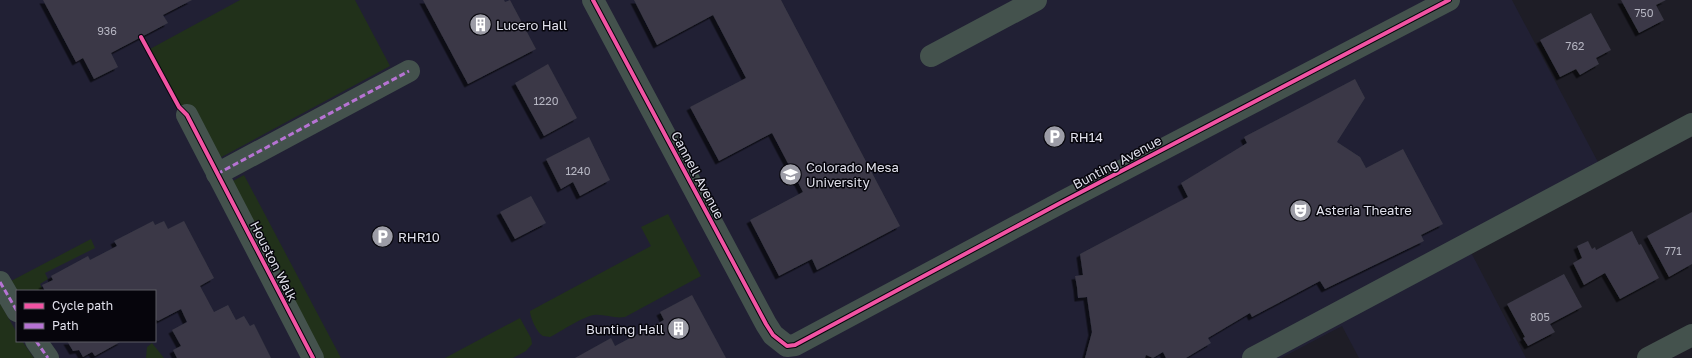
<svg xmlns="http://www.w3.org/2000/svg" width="1692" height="358" font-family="'Golos Text',sans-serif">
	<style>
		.built { fill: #212034; fill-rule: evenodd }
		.green { fill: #21311a }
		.building { fill: #3a3946; filter: url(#shadow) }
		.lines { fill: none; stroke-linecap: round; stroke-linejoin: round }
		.minor { stroke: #44524d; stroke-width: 22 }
		.quiet { stroke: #b673d3; stroke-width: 3; stroke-dasharray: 6 3; stroke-linecap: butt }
		.cycleway-casing { stroke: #06050c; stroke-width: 6 }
		.cycleway { stroke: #f153a3; stroke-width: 4 }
		.labels { text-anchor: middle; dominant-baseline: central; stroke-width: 3; stroke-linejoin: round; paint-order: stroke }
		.number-label { font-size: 11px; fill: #b6b6c2 }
		.poi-label { font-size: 13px; fill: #e0e0eb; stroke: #06050c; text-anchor: start }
		.street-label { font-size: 13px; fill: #e0e0eb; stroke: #06050c }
	</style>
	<defs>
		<filter id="shadow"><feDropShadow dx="-3.5" dy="3.5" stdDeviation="0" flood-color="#0009"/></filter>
	</defs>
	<rect width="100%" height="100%" fill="#1e1d26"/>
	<path class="built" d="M0,0H1512L1599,164L1463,237L1526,358H1359L1342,326L1281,358H0ZM17,291H155V341H17Z"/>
	<g class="green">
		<path d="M240,0H355L390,66L216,160L185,115L150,49Z"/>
		<path d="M244,175L341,358H321L229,183Z"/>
		<path d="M668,214L701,276L625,317C614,319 605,314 594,315C584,316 560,332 550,337C549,337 543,336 543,336C537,333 530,317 530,311L651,246L641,227Z"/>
		<path d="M91,239L95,248L45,273L48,279L40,284L43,291H17L11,281Z"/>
		<path d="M0,303L17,333V341H22L34,358H0Z"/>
		<path d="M520,318L531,338L532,344L526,351L513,358H445Z"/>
		<path d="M152,343L164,358H146L147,347Z"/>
	</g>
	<g class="building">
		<path d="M43,0H192L163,15L168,23L111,53L118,67L94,79L83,58L76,62Z"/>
		<path d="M423,0H504L505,2L510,0L536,49L468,84Z"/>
		<path d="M634,0H781L900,226L817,270L812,259L779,276L750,220L803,192L772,133L719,161L690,107L746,78L713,15L657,45Z"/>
		<path d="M1621,0H1666L1656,5L1664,20L1639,33Z"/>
		<path d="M1591,13L1611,50L1596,58L1599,64L1580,75L1576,69L1560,77L1540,40Z"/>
		<path d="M548,64L577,118L544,136L515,83Z"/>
		<path d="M1355,79L1365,98L1337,142L1360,157L1366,168L1403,149L1443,224L1421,235L1424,241L1325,289L1320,281L1252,317L1250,313L1208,338L1211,343L1186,358H1166L1163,352L1153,358L1146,355L1145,358H1085L1092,332L1087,297L1078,298L1077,287L1075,276L1083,275L1080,254L1188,197L1181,183L1247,143L1244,137Z"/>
		<path d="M589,137L610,180L580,196L573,182L561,189L546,159Z"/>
		<path d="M531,196L546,223L515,239L500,212Z"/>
		<path d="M1692,212V264L1669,277L1647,236Z"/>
		<path d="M153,221L155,225L164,221L168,229L184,221L214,278L200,286L214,312L228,305L236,320L244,316L250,326L254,324L271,358H177L173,350L181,346L172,330L187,322L181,309L158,321L155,319V291H45L42,285L53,280L51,276L88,256L90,260L117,246L114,241Z"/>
		<path d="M1632,231L1639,245L1641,244L1659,278L1620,299L1605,273L1584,285L1573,263L1582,258L1577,246L1588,241L1592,249L1595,247L1596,250Z"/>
		<path d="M1564,274L1582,307L1550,324L1555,332L1528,346L1523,338L1525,337L1507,304Z"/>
		<path d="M692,295L726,358H575L611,338L615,346L664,320L660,312Z"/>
		<path d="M67,341H122L95,356L92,352L83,357L79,350L73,351Z"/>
	</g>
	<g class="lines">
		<g class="minor">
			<path d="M593,0L766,324L773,335L787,346L795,345L1062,202L1449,0"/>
			<path d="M931,56L1036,0"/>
			<path d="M187,115L313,358"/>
			<path d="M217,174L409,71"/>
			<path d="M0,282L17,311"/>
			<path d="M36,341L48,358"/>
			<path d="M1253,358L1692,124"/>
			<path d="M1648,358L1692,335"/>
		</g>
		<g class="quiet">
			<path d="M217,174L409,71"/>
			<path d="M0,282L17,311"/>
			<path d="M36,341L48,358"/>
		</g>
		<defs>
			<g id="cycleway">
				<path d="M593,0L766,324L773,335L787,346L795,345L1062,202L1449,0"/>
				<path d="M141,37L179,107L187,115L313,358"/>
			</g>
		</defs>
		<use href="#cycleway" class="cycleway-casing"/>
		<use href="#cycleway" class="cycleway"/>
	</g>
	<defs>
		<symbol id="building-disc" viewBox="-11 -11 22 22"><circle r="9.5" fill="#9c9ca6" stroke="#06050c"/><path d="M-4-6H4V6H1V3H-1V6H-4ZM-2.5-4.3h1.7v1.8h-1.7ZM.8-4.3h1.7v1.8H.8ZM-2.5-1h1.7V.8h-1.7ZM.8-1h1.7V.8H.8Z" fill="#fff"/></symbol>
		<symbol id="parking-disc" viewBox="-11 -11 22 22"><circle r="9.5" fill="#9c9ca6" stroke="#06050c"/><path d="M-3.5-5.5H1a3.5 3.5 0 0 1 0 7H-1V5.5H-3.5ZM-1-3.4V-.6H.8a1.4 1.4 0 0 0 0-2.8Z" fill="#fff"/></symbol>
		<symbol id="university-disc" viewBox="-11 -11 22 22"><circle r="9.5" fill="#9c9ca6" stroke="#06050c"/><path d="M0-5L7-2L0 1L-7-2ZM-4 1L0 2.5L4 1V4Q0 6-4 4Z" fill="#fff"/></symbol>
		<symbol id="theatre-disc" viewBox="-11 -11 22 22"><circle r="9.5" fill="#9c9ca6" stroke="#06050c"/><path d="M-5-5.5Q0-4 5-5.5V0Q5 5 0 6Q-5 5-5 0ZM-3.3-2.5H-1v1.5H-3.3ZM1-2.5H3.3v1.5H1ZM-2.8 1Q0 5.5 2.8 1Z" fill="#fff"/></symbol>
	</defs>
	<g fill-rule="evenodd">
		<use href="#building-disc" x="468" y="12" width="25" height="25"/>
		<use href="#parking-disc" x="1042" y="124" width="25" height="25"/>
		<use href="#university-disc" x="778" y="162" width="25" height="25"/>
		<use href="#theatre-disc" x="1288" y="198" width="25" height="25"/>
		<use href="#parking-disc" x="370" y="224" width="25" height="25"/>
		<use href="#building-disc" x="666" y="316" width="25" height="25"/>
	</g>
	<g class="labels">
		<g class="number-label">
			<text x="1644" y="12">750</text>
			<text x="107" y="30">936</text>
			<text x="1575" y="45">762</text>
			<text x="546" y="100">1220</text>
			<text x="578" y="170">1240</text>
			<text x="1673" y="250">771</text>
			<text x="1540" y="316">805</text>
		</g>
		<g class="poi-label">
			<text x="496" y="25">Lucero Hall</text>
			<text x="1070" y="137">RH14</text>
			<text x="806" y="167">Colorado Mesa<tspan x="806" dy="15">University</tspan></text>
			<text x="1316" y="210">Asteria Theatre</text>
			<text x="398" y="237">RHR10</text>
			<text x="664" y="329" text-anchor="end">Bunting Hall</text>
		</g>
		<g class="street-label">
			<text transform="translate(1117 162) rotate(-28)">Bunting Avenue</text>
			<text transform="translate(698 175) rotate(62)">Cannell Avenue</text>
			<text transform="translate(274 261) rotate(63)">Houston Walk</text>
		</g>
	</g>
	<rect x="16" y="290" width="140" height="52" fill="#06050c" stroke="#5d5d65"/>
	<rect x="24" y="303" width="20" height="6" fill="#f153a3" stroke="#5d5d65"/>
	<text x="52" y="310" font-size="12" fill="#e0e0eb">Cycle path</text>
	<rect x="24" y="323" width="20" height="6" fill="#b673d3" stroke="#5d5d65"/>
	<text x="52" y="330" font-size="12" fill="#e0e0eb">Path</text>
</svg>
